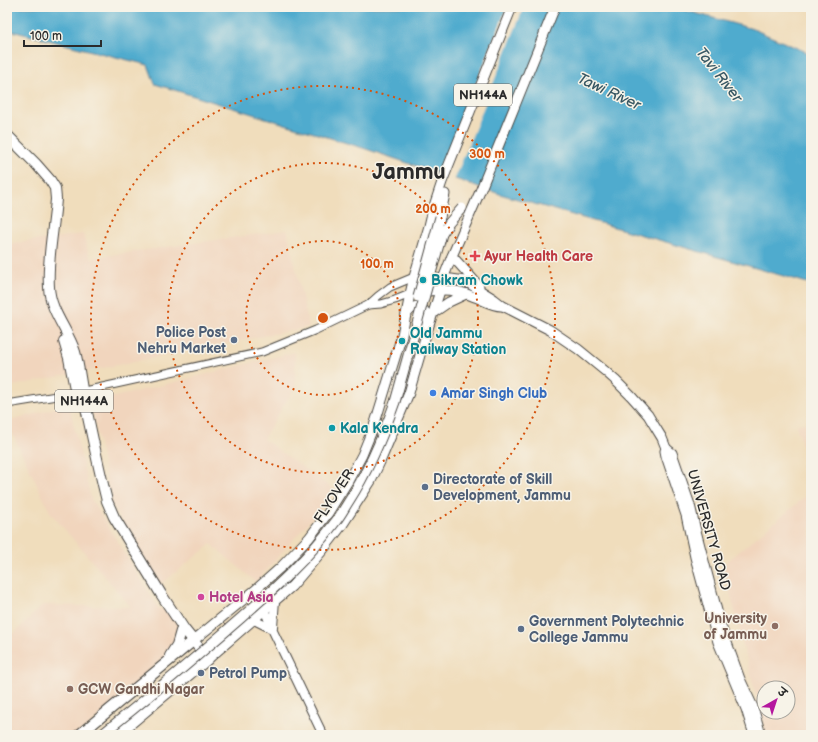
<svg xmlns="http://www.w3.org/2000/svg" width="818" height="742" font-family="'Balsamiq Sans','Playpen Sans Deva',sans-serif">
	<style>
		.built { fill: #f1d5bd; fill-rule: evenodd }
		.water { fill: #50abce; stroke: #3e6b7c }
		.pier { fill: #f0ddbc }
		.lines { fill: none; stroke-linecap: round; stroke-linejoin: round }
		.tertiary-casing { stroke: #494641; stroke-width: 9 }
		.secondary-casing { stroke: #494641; stroke-width: 10 }
		.primary-casing { stroke: #494641; stroke-width: 11 }
		.trunk-casing { stroke: #494641; stroke-width: 12 }
		.tertiary { stroke: #fff; stroke-width: 7 }
		.secondary { stroke: #fff; stroke-width: 8 }
		.primary { stroke: #fff; stroke-width: 9 }
		.trunk { stroke: #fff; stroke-width: 10 }
		.primary-bridge-casing { stroke: #494641; stroke-width: 11; stroke-linecap: butt }
		.primary-bridge { stroke: #fff; stroke-width: 9 }
		.ring { fill: none; stroke: #d5540f; stroke-width: 2; stroke-dasharray: 2 4 }
		.health-dot { fill: #e0444e; stroke: #f7f3e8; stroke-width: 1.5 }
		.culture-dot { fill: #0f9aa8; stroke: #f7f3e8; stroke-width: 1.5 }
		.service-dot { fill: #5c6f8a; stroke: #f7f3e8; stroke-width: 1.5 }
		.shop-dot { fill: #3f7fe0; stroke: #f7f3e8; stroke-width: 1.5 }
		.hotel-dot { fill: #d1479c; stroke: #f7f3e8; stroke-width: 1.5 }
		.education-dot { fill: #8d6e63; stroke: #f7f3e8; stroke-width: 1.5 }
		.labels { text-anchor: middle; dominant-baseline: central; stroke-width: 3; stroke-linejoin: round; paint-order: stroke }
		.shield { fill: #f7f3e8; stroke: #686764; stroke-width: 1 }
		.shield-label { font-size: 13px; font-weight: bold; fill: #2b2b2b }
		.health-label { font-size: 14px; font-weight: bold; fill: #be3a42; stroke: #f7f3e8; text-anchor: start }
		.culture-label { font-size: 14px; font-weight: bold; fill: #0d838f; stroke: #f7f3e8; text-anchor: start }
		.service-label { font-size: 14px; font-weight: bold; fill: #4e5e75; stroke: #f7f3e8; text-anchor: start }
		.shop-label { font-size: 14px; font-weight: bold; fill: #366cbe; stroke: #f7f3e8; text-anchor: start }
		.street-label { font-size: 14px; fill: #2b2b2b; stroke: #f7f3e8 }
		.hotel-label { font-size: 14px; font-weight: bold; fill: #b23c85; stroke: #f7f3e8; text-anchor: start }
		.education-label { font-size: 14px; font-weight: bold; fill: #785e54; stroke: #f7f3e8; text-anchor: end }
		.water-label { font-size: 15px; font-style: italic; fill: #385864; stroke: #f7f3e8 }
		.town-label { font-size: 22px; font-weight: bold; fill: #2b2b2b; stroke: #f7f3e8 }
		.centre { fill: #d5540f; stroke: #f7f3e8; stroke-width: 2 }
		.ring-label { font-size: 12px; text-anchor: middle; font-weight: bold; fill: #d5540f; stroke: #f7f3e8; stroke-width: 3; stroke-linejoin: round; paint-order: stroke }
	</style>
	<rect width="100%" height="100%" fill="#f7f3e8"/>
	<filter id="ink" filterUnits="userSpaceOnUse"><feTurbulence type="fractalNoise" baseFrequency=".025" numOctaves="2"/><feDisplacementMap in="SourceGraphic" scale="8" xChannelSelector="R" yChannelSelector="G"/><feConvolveMatrix kernelMatrix="1 2 1 2 8 2 1 2 1" color-interpolation-filters="sRGB"/></filter>
	<filter id="wash" filterUnits="userSpaceOnUse"><feTurbulence type="fractalNoise" baseFrequency=".012" numOctaves="4" result="noise"/><feDisplacementMap in="SourceGraphic" scale="16" xChannelSelector="R" yChannelSelector="G"/><feGaussianBlur stdDeviation="0.9" result="paint"/><feColorMatrix in="noise" values="0 0 0 0 0 0 0 0 0 0 0 0 0 0 0 0 0 1.4 0 .05"/><feComposite in="paint" operator="in"/></filter>
	<g filter="url(#wash)">
		<rect width="100%" height="100%" fill="#f0ddbc"/>
		<g class="built">
			<path d="M287,230L309,327L7,387V244L83,234L90,258Z"/>
			<path d="M295,352V387L263,439L336,491L256,582L211,544L160,585L111,503L91,403Z"/>
			<path d="M69,404L91,499L159,609H169L190,644L77,735H7V640L43,605L131,607L50,512L7,422Z"/>
			<path d="M811,422V473L796,425Z"/>
			<path d="M811,492V735H766L723,565ZM764,688H788V712H764Z"/>
		</g>
		<path class="water" d="M7,7H673L753,29L811,54V284L500,194L363,148L155,84L148,65L12,31H7Z"/>
		<path class="pier" d="M507,7H524L454,181L439,176Z"/>
	</g>
	<g filter="url(#ink)">
		<g class="lines">
			<defs>
				<g id="tertiary">
					<path d="M368,305L378,296L390,287L414,277"/>
					<path d="M7,404L75,393L262,352L316,330L368,305L381,304L395,300L410,294"/>
				</g>
				<g id="secondary">
					<path d="M254,591L264,609L272,629L323,735"/>
					<path d="M252,619L272,629"/>
					<path d="M273,627L275,600"/>
				</g>
				<g id="primary">
					<path d="M440,217L445,194"/>
					<path d="M452,256L479,286"/>
					<path d="M422,278L451,279L465,281L494,299L503,306L550,330L578,349L605,371L615,380L631,396L648,415L654,425L662,438L666,448L665,451L666,456L686,515L695,557L718,642L746,709L754,735"/>
					<path d="M419,293C436,289 456,289 472,296C482,299 491,306 501,306"/>
					<path d="M433,313L449,302L466,294"/>
					<path d="M406,315C412,306 419,302 426,313L423,325"/>
					<path d="M667,449L672,453L690,505L696,531L721,626L740,679L753,707L761,735"/>
					<path d="M193,641L254,591L281,567L309,538L328,513L348,481L362,455L375,423L402,335L410,294L414,277L429,226L433,209L442,182L512,7"/>
					<path d="M208,659L292,586L323,550L343,524L371,481L380,462L409,393L425,338L440,291L443,279L452,256L479,194L555,7"/>
				</g>
				<g id="trunk">
					<path d="M7,135L36,164L50,180L55,188L56,199C54,228 47,258 49,287C50,311 68,330 75,352C79,366 80,380 83,394C91,430 98,466 107,501L114,517L161,594L184,629L208,659L117,735"/>
					<path d="M64,341L69,358L77,399"/>
					<path d="M170,656L177,645L181,631"/>
					<path d="M79,735L193,641"/>
				</g>
			</defs>
			<use href="#tertiary" class="tertiary-casing"/>
			<use href="#secondary" class="secondary-casing"/>
			<use href="#primary" class="primary-casing"/>
			<use href="#trunk" class="trunk-casing"/>
			<use href="#tertiary" class="tertiary"/>
			<use href="#secondary" class="secondary"/>
			<use href="#primary" class="primary"/>
			<use href="#trunk" class="trunk"/>
			<defs>
				<g id="primary-bridge">
					<path d="M418,297L440,217"/>
					<path d="M101,735C149,697 195,658 241,618C275,588 309,558 336,521C341,515 345,507 349,501C369,470 383,436 395,402L442,234L449,223L462,208"/>
				</g>
			</defs>
			<use href="#primary-bridge" class="primary-bridge-casing"/>
			<use href="#primary-bridge" class="primary-bridge"/>
		</g>
	</g>
	<g class="ring">
		<circle cx="323" cy="318" r="77"/>
		<circle cx="323" cy="318" r="155"/>
		<circle cx="323" cy="318" r="232"/>
	</g>
	<path class="health-dot" d="M473 250h4v4h4v4h-4v4h-4v-4h-4v-4h4z"/>
	<g class="culture-dot">
		<circle cx="423" cy="280" r="4"/>
		<circle cx="402" cy="341" r="4"/>
		<circle cx="332" cy="428" r="4"/>
	</g>
	<g class="service-dot">
		<circle cx="234" cy="340" r="4"/>
		<circle cx="425" cy="487" r="4"/>
		<circle cx="521" cy="629" r="4"/>
		<circle cx="201" cy="673" r="4"/>
	</g>
	<circle class="shop-dot" cx="433" cy="393" r="4"/>
	<circle class="hotel-dot" cx="201" cy="597" r="4"/>
	<g class="education-dot">
		<circle cx="775" cy="626" r="4"/>
		<circle cx="70" cy="689" r="4"/>
	</g>
	<g class="labels">
		<g class="shield">
			<rect x="454" y="84" width="58" height="22" rx="3"/>
			<rect x="55" y="390" width="58" height="22" rx="3"/>
		</g>
		<g class="shield-label">
			<text x="483" y="95">NH144A</text>
			<text x="84" y="401">NH144A</text>
		</g>
		<g class="health-label">
			<text x="484" y="256">Ayur Health Care</text>
		</g>
		<g class="culture-label">
			<text x="431" y="280">Bikram Chowk</text>
			<text x="410" y="333">Old Jammu<tspan x="410" dy="16">Railway Station</tspan></text>
			<text x="340" y="428">Kala Kendra</text>
		</g>
		<g class="service-label">
			<text x="226" y="332" text-anchor="end">Police Post<tspan x="226" dy="16">Nehru Market</tspan></text>
			<text x="433" y="479">Directorate of Skill<tspan x="433" dy="16">Development, Jammu</tspan></text>
			<text x="529" y="621">Government Polytechnic<tspan x="529" dy="16">College Jammu</tspan></text>
			<text x="209" y="673">Petrol Pump</text>
		</g>
		<g class="shop-label">
			<text x="441" y="393">Amar Singh Club</text>
		</g>
		<g class="street-label">
			<text transform="translate(334 496) rotate(-57)">FLYOVER</text>
			<text transform="translate(709 530) rotate(74)">UNIVERSITY ROAD</text>
		</g>
		<g class="hotel-label">
			<text x="209" y="597">Hotel Asia</text>
		</g>
		<g class="education-label">
			<text x="767" y="618">University<tspan x="767" dy="16">of Jammu</tspan></text>
			<text x="78" y="689" text-anchor="start">GCW Gandhi Nagar</text>
		</g>
		<g class="water-label">
			<text transform="translate(719 75) rotate(52)">Tavi River</text>
			<text transform="translate(609 92) rotate(25)">Tawi River</text>
		</g>
		<g class="town-label">
			<text x="409" y="172">Jammu</text>
		</g>
	</g>
	<circle cx="323" cy="318" r="6" class="centre"/>
	<g class="ring-label">
		<text x="487" y="158">300 m</text>
		<text x="433" y="213">200 m</text>
		<text x="377" y="268">100 m</text>
	</g>
	<rect width="818" height="742" fill="none" stroke="#f7f3e8" stroke-width="24"/>
	<g transform="translate(776 700) rotate(39)"><circle r="19" fill="#f7f3e8" stroke="#a5a39c"/>
	<path d="M0-3L7 15L0 10L-7 15Z" fill="#b5179e"/>
	<text y="-6" font-size="11" font-weight="bold" text-anchor="middle" fill="#2b2b2b">उ</text>
	</g>
	<path d="M24 40v6h77v-6" fill="none" stroke="#2b2b2b" stroke-width="2"/>
	<text x="30" y="40" font-size="12" fill="#2b2b2b" stroke="#f7f3e8" stroke-width="3" paint-order="stroke">100 m</text>
</svg>
